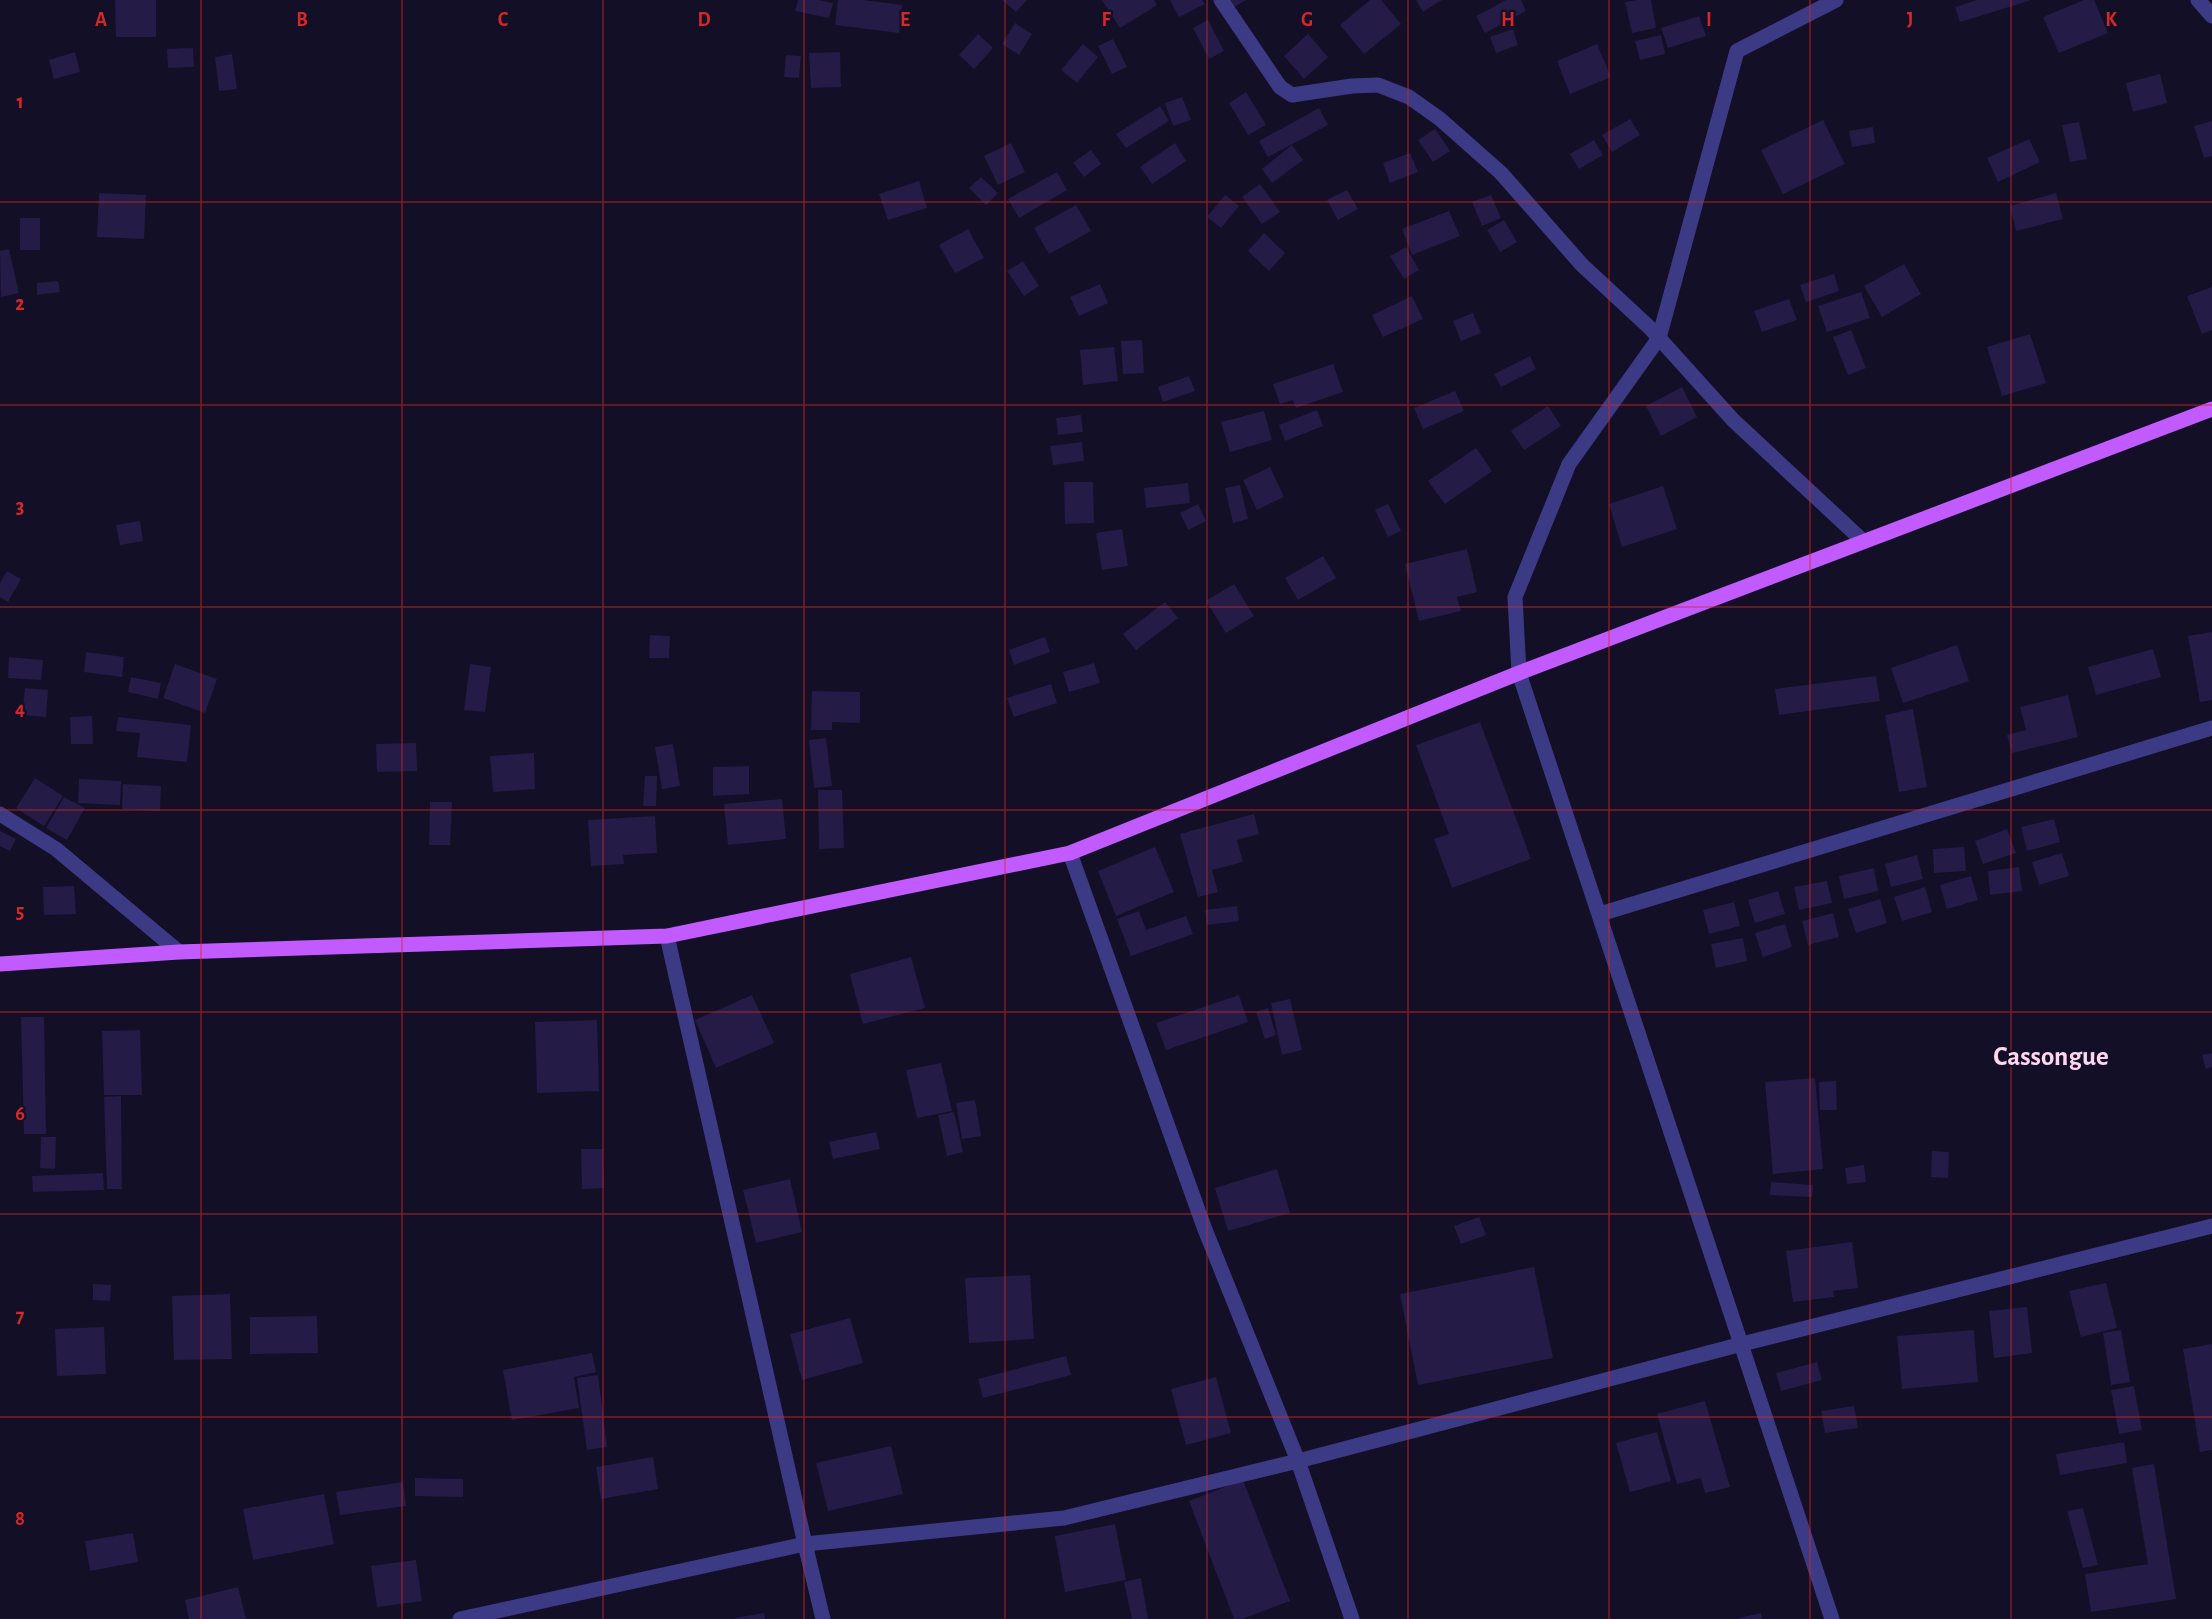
<svg xmlns="http://www.w3.org/2000/svg" width="2212" height="1619" font-family="'Alegreya Sans',sans-serif">
	<style>
		.building { fill: #241b47 }
		.lines { fill: none; stroke-linecap: round; stroke-linejoin: round }
		.minor { stroke: #3d3a85; stroke-width: 15 }
		.major { stroke: #c25bff; stroke-width: 15 }
		.grid { fill: none; stroke: #d62828; stroke-width: 1.5; stroke-opacity: 0.55 }
		.labels { text-anchor: middle; dominant-baseline: central; stroke-width: 4.5; stroke-linejoin: round; paint-order: stroke }
		.district-label { font-size: 27px; font-weight: bold; fill: #ffd6f0; stroke: #130f26 }
		.grid-label { font-size: 20px; text-anchor: middle; font-weight: bold; fill: #d62828; stroke: #130f26; stroke-width: 4.5; stroke-linejoin: round; paint-order: stroke }
	</style>
	<rect width="100%" height="100%" fill="#130f26"/>
	<g class="building">
		<path d="M115,0H156V37H116Z"/>
		<path d="M798,0H819L833,3L829,18L795,11Z"/>
		<path d="M838,0H863L902,5L899,33L835,25Z"/>
		<path d="M1002,0H1027L1016,12Z"/>
		<path d="M1102,0H1154L1157,5L1120,28Z"/>
		<path d="M1170,0H1202L1205,4L1179,17Z"/>
		<path d="M1230,0H1246L1234,7Z"/>
		<path d="M1370,0H1381L1401,24L1364,54L1340,25Z"/>
		<path d="M1416,0H1442L1423,12Z"/>
		<path d="M1506,0H1521L1526,11L1485,33L1476,16Z"/>
		<path d="M1637,0H1651L1656,28L1632,33L1625,2Z"/>
		<path d="M1977,0H2029V1L1960,22L1955,7Z"/>
		<path d="M2084,0H2094L2108,33L2059,53L2043,17Z"/>
		<path d="M1699,16L1706,36L1668,48L1661,28Z"/>
		<path d="M1208,20L1224,51L1209,59L1193,28Z"/>
		<path d="M1015,23L1032,34L1019,55L1002,44Z"/>
		<path d="M1513,29L1518,45L1496,53L1490,37Z"/>
		<path d="M978,34L993,48L974,69L959,55Z"/>
		<path d="M1308,34L1328,57L1304,79L1284,56Z"/>
		<path d="M1661,35L1665,54L1640,60L1635,41Z"/>
		<path d="M1113,39L1127,67L1112,74L1098,46Z"/>
		<path d="M1083,44L1098,57L1077,83L1061,70Z"/>
		<path d="M1597,44L1611,77L1570,94L1557,61Z"/>
		<path d="M193,48L194,67L168,68L167,49Z"/>
		<path d="M75,52L80,72L54,79L49,60Z"/>
		<path d="M840,52L841,87L811,88L809,53Z"/>
		<path d="M232,54L237,89L219,91L215,57Z"/>
		<path d="M786,55L801,56L799,78L784,77Z"/>
		<path d="M2160,74L2167,103L2133,112L2126,83Z"/>
		<path d="M1246,92L1266,125L1248,135L1229,103Z"/>
		<path d="M1182,97L1191,120L1173,126L1165,103Z"/>
		<path d="M1160,106L1169,121L1126,148L1116,134Z"/>
		<path d="M1319,108L1328,125L1268,157L1259,141Z"/>
		<path d="M1630,119L1640,135L1612,152L1602,135Z"/>
		<path d="M1823,120L1845,164L1783,194L1761,150Z"/>
		<path d="M2212,121V156L2204,158L2194,126Z"/>
		<path d="M2079,122L2087,159L2070,162L2062,125Z"/>
		<path d="M1873,127L1875,143L1852,147L1849,131Z"/>
		<path d="M1435,129L1450,151L1433,162L1418,140Z"/>
		<path d="M2029,139L2040,162L1998,182L1987,158Z"/>
		<path d="M1594,140L1603,155L1579,169L1570,154Z"/>
		<path d="M1011,143L1025,172L998,185L984,156Z"/>
		<path d="M1175,143L1186,161L1152,184L1140,167Z"/>
		<path d="M1292,145L1303,160L1272,183L1262,169Z"/>
		<path d="M1091,150L1101,164L1084,177L1073,163Z"/>
		<path d="M1410,153L1418,172L1390,183L1383,163Z"/>
		<path d="M1057,172L1067,190L1019,218L1008,199Z"/>
		<path d="M981,177L998,193L986,205L969,188Z"/>
		<path d="M919,181L927,208L888,220L879,194Z"/>
		<path d="M1260,184L1280,212L1262,224L1242,197Z"/>
		<path d="M1347,190L1358,209L1338,220L1327,200Z"/>
		<path d="M99,193L146,195L144,239L97,237Z"/>
		<path d="M2056,193L2063,219L2016,231L2010,206Z"/>
		<path d="M1225,195L1239,206L1221,228L1207,217Z"/>
		<path d="M1491,195L1501,218L1482,226L1472,202Z"/>
		<path d="M1076,205L1091,231L1049,254L1034,228Z"/>
		<path d="M1449,211L1460,236L1412,255L1402,229Z"/>
		<rect x="20" y="218" width="20" height="32"/>
		<path d="M1504,220L1517,242L1500,252L1487,230Z"/>
		<path d="M968,229L984,258L955,273L939,245Z"/>
		<path d="M1264,233L1285,253L1269,271L1248,251Z"/>
		<path d="M1406,247L1419,270L1404,279L1390,256Z"/>
		<path d="M9,249L19,293L1,297L0,251Z"/>
		<path d="M1023,261L1039,286L1024,296L1007,271Z"/>
		<path d="M1904,264L1921,294L1882,317L1864,286Z"/>
		<path d="M1834,274L1839,291L1806,302L1800,285Z"/>
		<path d="M58,281L60,292L37,295V283Z"/>
		<path d="M1100,284L1108,303L1079,316L1070,297Z"/>
		<path d="M2212,287V330L2202,334L2187,296Z"/>
		<path d="M1861,292L1870,318L1827,332L1818,306Z"/>
		<path d="M1412,296L1423,319L1383,337L1372,315Z"/>
		<path d="M1789,299L1797,320L1762,332L1754,311Z"/>
		<path d="M1473,313L1481,333L1461,341L1453,321Z"/>
		<path d="M1851,330L1866,368L1848,375L1833,337Z"/>
		<path d="M2030,334L2046,383L2002,396L1987,347Z"/>
		<path d="M1142,340L1144,373L1123,374L1121,341Z"/>
		<path d="M1114,347L1118,381L1083,385L1080,350Z"/>
		<path d="M1530,356L1536,369L1501,387L1494,374Z"/>
		<path d="M1333,364L1343,392L1296,408L1293,400L1280,404L1273,384Z"/>
		<path d="M1189,376L1195,391L1163,402L1158,387Z"/>
		<path d="M1682,387L1697,417L1661,436L1646,406Z"/>
		<path d="M1455,391L1464,411L1423,429L1414,408Z"/>
		<path d="M1548,406L1561,426L1524,450L1511,431Z"/>
		<path d="M1317,410L1323,426L1285,441L1279,425Z"/>
		<path d="M1264,411L1272,440L1230,452L1221,422Z"/>
		<path d="M1081,415L1083,432L1058,435L1056,418Z"/>
		<path d="M1082,442L1084,461L1053,465L1050,446Z"/>
		<path d="M1476,448L1492,471L1445,504L1428,481Z"/>
		<path d="M1270,467L1284,497L1257,510L1243,480Z"/>
		<path d="M1064,482H1093L1094,523L1065,524Z"/>
		<path d="M1188,483L1190,503L1146,508L1144,488Z"/>
		<path d="M1240,485L1248,519L1233,523L1225,488Z"/>
		<path d="M1663,486L1677,529L1622,547L1609,504Z"/>
		<path d="M1198,504L1206,521L1188,530L1180,513Z"/>
		<path d="M1388,504L1401,531L1388,537L1375,510Z"/>
		<path d="M140,521L143,541L120,545L116,525Z"/>
		<path d="M1122,529L1128,566L1102,570L1096,533Z"/>
		<path d="M1467,549L1477,592L1457,597L1461,611L1419,621L1405,564Z"/>
		<path d="M1323,556L1336,578L1298,600L1285,578Z"/>
		<path d="M7,571L21,579L8,602L0,597V583Z"/>
		<path d="M1234,584L1254,616L1226,633L1206,601Z"/>
		<path d="M1165,602L1178,618L1136,650L1123,634Z"/>
		<path d="M2212,632V700L2200,702L2188,636Z"/>
		<path d="M650,635L670,636L669,658H649Z"/>
		<path d="M1045,637L1050,652L1014,665L1009,650Z"/>
		<path d="M1957,645L1969,681L1903,703L1891,668Z"/>
		<path d="M2153,649L2161,677L2096,695L2088,667Z"/>
		<path d="M86,652L124,657L122,677L84,672Z"/>
		<path d="M9,657L43,660L41,680L8,678Z"/>
		<path d="M1094,663L1100,683L1069,692L1063,672Z"/>
		<path d="M175,664L217,679L205,713L163,698Z"/>
		<path d="M470,664L491,667L485,712L464,710Z"/>
		<path d="M1876,676L1880,701L1779,715L1775,689Z"/>
		<path d="M131,677L161,683L158,699L128,692Z"/>
		<path d="M1051,684L1057,703L1014,717L1007,698Z"/>
		<path d="M25,688L48,690L46,717L22,715Z"/>
		<path d="M812,691L860,692V723L832,722V730H811Z"/>
		<path d="M2068,695L2078,737L2012,753L2007,735L2026,730L2020,707Z"/>
		<path d="M1913,709L1927,787L1899,792L1885,715Z"/>
		<path d="M92,716L93,744H71L70,717Z"/>
		<path d="M118,717L191,725L187,762L137,757L140,733L116,731Z"/>
		<path d="M1480,722L1531,859L1452,888L1434,839L1449,834L1416,745Z"/>
		<path d="M826,738L832,786L814,788L809,740Z"/>
		<path d="M416,743L417,771L377,772L376,744Z"/>
		<path d="M673,744L680,786L662,789L655,747Z"/>
		<path d="M534,753L535,789L493,792L490,756Z"/>
		<path d="M749,766V794L713,796V767Z"/>
		<path d="M645,776H657L656,806H643Z"/>
		<path d="M35,778L63,796L44,826L16,808Z"/>
		<path d="M79,779L121,781L120,805L78,803Z"/>
		<path d="M123,784L161,786L160,811L122,809Z"/>
		<path d="M818,790H842L844,848L819,849Z"/>
		<path d="M64,797L85,808L67,840L46,828Z"/>
		<path d="M782,799L786,839L728,845L724,804Z"/>
		<path d="M430,802H452L450,845H429Z"/>
		<path d="M1254,814L1259,834L1237,840L1243,862L1212,870L1218,892L1198,897L1180,834Z"/>
		<path d="M655,816L657,853L623,855L624,864L591,866L588,820Z"/>
		<path d="M2054,819L2060,842L2027,851L2021,827Z"/>
		<path d="M2007,829L2016,853L1983,864L1975,841Z"/>
		<path d="M0,831L16,839L10,851L0,846Z"/>
		<path d="M1155,847L1174,892L1116,916L1098,871Z"/>
		<path d="M1964,847L1966,871L1934,873L1933,849Z"/>
		<path d="M2062,853L2069,876L2039,885L2032,862Z"/>
		<path d="M1917,855L1923,879L1891,887L1885,864Z"/>
		<path d="M2019,867L2022,891L1990,895L1988,871Z"/>
		<path d="M1874,868L1878,891L1844,899L1839,876Z"/>
		<path d="M1971,876L1978,900L1947,909L1940,885Z"/>
		<path d="M1827,881L1832,903L1799,910L1794,887Z"/>
		<path d="M74,886L76,914L44,915L43,887Z"/>
		<path d="M1925,887L1932,912L1902,921L1894,897Z"/>
		<path d="M1778,891L1785,914L1755,923L1748,900Z"/>
		<path d="M1880,899L1887,923L1856,933L1848,909Z"/>
		<path d="M1734,902L1740,926L1709,934L1703,910Z"/>
		<path d="M1237,906L1239,921L1207,925L1205,910Z"/>
		<path d="M1139,911L1146,930L1186,916L1193,934L1131,956L1117,919Z"/>
		<path d="M1833,913L1839,937L1808,945L1802,921Z"/>
		<path d="M1785,924L1792,947L1763,957L1755,933Z"/>
		<path d="M1743,938L1747,961L1716,968L1711,944Z"/>
		<path d="M911,957L925,1008L863,1024L850,974Z"/>
		<path d="M752,995L774,1043L716,1068L695,1020Z"/>
		<path d="M1239,995L1248,1022L1166,1050L1156,1023Z"/>
		<path d="M1290,999L1302,1050L1282,1055L1271,1003Z"/>
		<path d="M1268,1008L1276,1035L1265,1039L1256,1012Z"/>
		<path d="M21,1017H44L46,1134H24Z"/>
		<path d="M597,1020L599,1091L537,1093L535,1022Z"/>
		<path d="M140,1030L142,1095H104L102,1031Z"/>
		<path d="M2212,1053V1067L2206,1069L2202,1055Z"/>
		<path d="M941,1063L952,1111L917,1118L906,1070Z"/>
		<path d="M1815,1078L1823,1169L1773,1174L1765,1082Z"/>
		<path d="M1836,1081L1837,1110H1820L1819,1082Z"/>
		<path d="M121,1096L122,1189H107L104,1097Z"/>
		<path d="M975,1100L981,1136L962,1139L956,1103Z"/>
		<path d="M954,1112L963,1152L947,1156L938,1115Z"/>
		<path d="M876,1132L880,1149L833,1159L829,1142Z"/>
		<path d="M41,1137H56L55,1169L40,1168Z"/>
		<path d="M581,1149H603L604,1188L582,1189Z"/>
		<path d="M1932,1151L1949,1152L1948,1178L1931,1177Z"/>
		<path d="M1864,1165L1866,1182L1847,1184L1845,1168Z"/>
		<path d="M1277,1169L1290,1213L1228,1231L1215,1188Z"/>
		<path d="M103,1173L104,1190L33,1192L32,1176Z"/>
		<path d="M790,1179L802,1232L756,1243L743,1190Z"/>
		<path d="M1771,1182L1813,1185L1812,1197L1770,1195Z"/>
		<path d="M1479,1217L1486,1235L1461,1244L1454,1226Z"/>
		<path d="M1852,1242L1858,1288L1833,1291L1834,1297L1793,1302L1786,1251Z"/>
		<path d="M1534,1267L1553,1358L1418,1385L1400,1294Z"/>
		<path d="M1030,1275L1034,1339L969,1343L965,1278Z"/>
		<path d="M2106,1283L2117,1328L2081,1337L2069,1291Z"/>
		<path d="M93,1284L111,1285L110,1301L93,1300Z"/>
		<path d="M230,1294L232,1359L174,1360L172,1296Z"/>
		<path d="M2027,1307L2032,1353L1994,1358L1989,1311Z"/>
		<path d="M317,1316L318,1353L250,1354V1317Z"/>
		<path d="M850,1318L863,1363L802,1380L790,1334Z"/>
		<path d="M104,1327L106,1374L57,1376L55,1329Z"/>
		<path d="M1974,1330L1978,1382L1902,1389L1897,1336Z"/>
		<path d="M2121,1330L2130,1382L2111,1385L2103,1333Z"/>
		<path d="M2212,1344V1450L2200,1452L2183,1349Z"/>
		<path d="M592,1353L596,1372L574,1377L579,1408L512,1420L503,1370Z"/>
		<path d="M1066,1356L1071,1375L983,1398L978,1379Z"/>
		<path d="M1817,1362L1822,1380L1781,1391L1776,1373Z"/>
		<path d="M598,1375L607,1447L587,1450L577,1378Z"/>
		<path d="M1216,1377L1231,1433L1186,1445L1171,1389Z"/>
		<path d="M2134,1386L2142,1430L2119,1434L2111,1390Z"/>
		<path d="M1705,1401L1730,1487L1705,1493L1701,1478L1677,1484L1657,1414Z"/>
		<path d="M1854,1406L1858,1428L1825,1433L1821,1411Z"/>
		<path d="M1657,1432L1671,1481L1630,1492L1616,1443Z"/>
		<path d="M2124,1442L2127,1463L2060,1475L2056,1454Z"/>
		<path d="M891,1446L903,1494L828,1511L816,1463Z"/>
		<path d="M653,1457L658,1489L601,1499L596,1467Z"/>
		<path d="M2154,1464L2176,1599L2091,1612L2085,1574L2148,1564L2132,1468Z"/>
		<path d="M415,1478L463,1479V1497L415,1496Z"/>
		<path d="M1243,1480L1290,1601L1242,1619H1234L1189,1501Z"/>
		<path d="M403,1482L406,1506L340,1515L336,1492Z"/>
		<path d="M324,1494L334,1544L253,1560L243,1509Z"/>
		<path d="M2083,1508L2098,1565L2083,1568L2067,1511Z"/>
		<path d="M1115,1524L1126,1580L1065,1592L1055,1536Z"/>
		<path d="M133,1533L138,1562L90,1571L85,1541Z"/>
		<path d="M416,1560L422,1601L377,1607L371,1566Z"/>
		<path d="M1141,1578L1148,1619H1132L1124,1582Z"/>
		<path d="M238,1587L246,1619H189L185,1600Z"/>
		<path d="M764,1613L765,1619H735V1618Z"/>
		<path d="M1761,1613L1762,1619H1740L1739,1618Z"/>
	</g>
	<g class="lines">
		<g class="minor">
			<path d="M1221,0L1280,87L1292,95L1352,86L1378,85L1409,97L1440,119L1501,173L1582,265L1650,328L1733,420L1863,541"/>
			<path d="M2198,0L2212,16"/>
			<path d="M0,814L56,849L179,952"/>
			<path d="M1070,853L1204,1227L1298,1461L1352,1619"/>
			<path d="M1600,914L2212,728"/>
			<path d="M667,936L805,1544L823,1619"/>
			<path d="M460,1619L805,1544L1064,1518L1298,1461L1742,1344L2212,1226"/>
			<path d="M1832,1619L1519,673L1515,597L1569,464L1659,338L1737,51L1836,0"/>
		</g>
		<path class="major" d="M0,964L179,952L667,936L1070,853L1519,673L2212,409"/>
	</g>
	<path class="grid" d="M201,0V1619M402,0V1619M603,0V1619M804,0V1619M1005,0V1619M1207,0V1619M1408,0V1619M1609,0V1619M1810,0V1619M2011,0V1619M0,202H2212M0,405H2212M0,607H2212M0,810H2212M0,1012H2212M0,1214H2212M0,1417H2212"/>
	<g class="labels">
		<g class="district-label">
			<text x="2051" y="1056">Cassongue</text>
		</g>
	</g>
	<g class="grid-label">
		<text x="101" y="26">A</text>
		<text x="302" y="26">B</text>
		<text x="503" y="26">C</text>
		<text x="704" y="26">D</text>
		<text x="905" y="26">E</text>
		<text x="1106" y="26">F</text>
		<text x="1307" y="26">G</text>
		<text x="1508" y="26">H</text>
		<text x="1709" y="26">I</text>
		<text x="1910" y="26">J</text>
		<text x="2111" y="26">K</text>
		<text x="20" y="108">1</text>
		<text x="20" y="310">2</text>
		<text x="20" y="513">3</text>
		<text x="20" y="715">4</text>
		<text x="20" y="918">5</text>
		<text x="20" y="1120">6</text>
		<text x="20" y="1322">7</text>
		<text x="20" y="1525">8</text>
	</g>
</svg>
